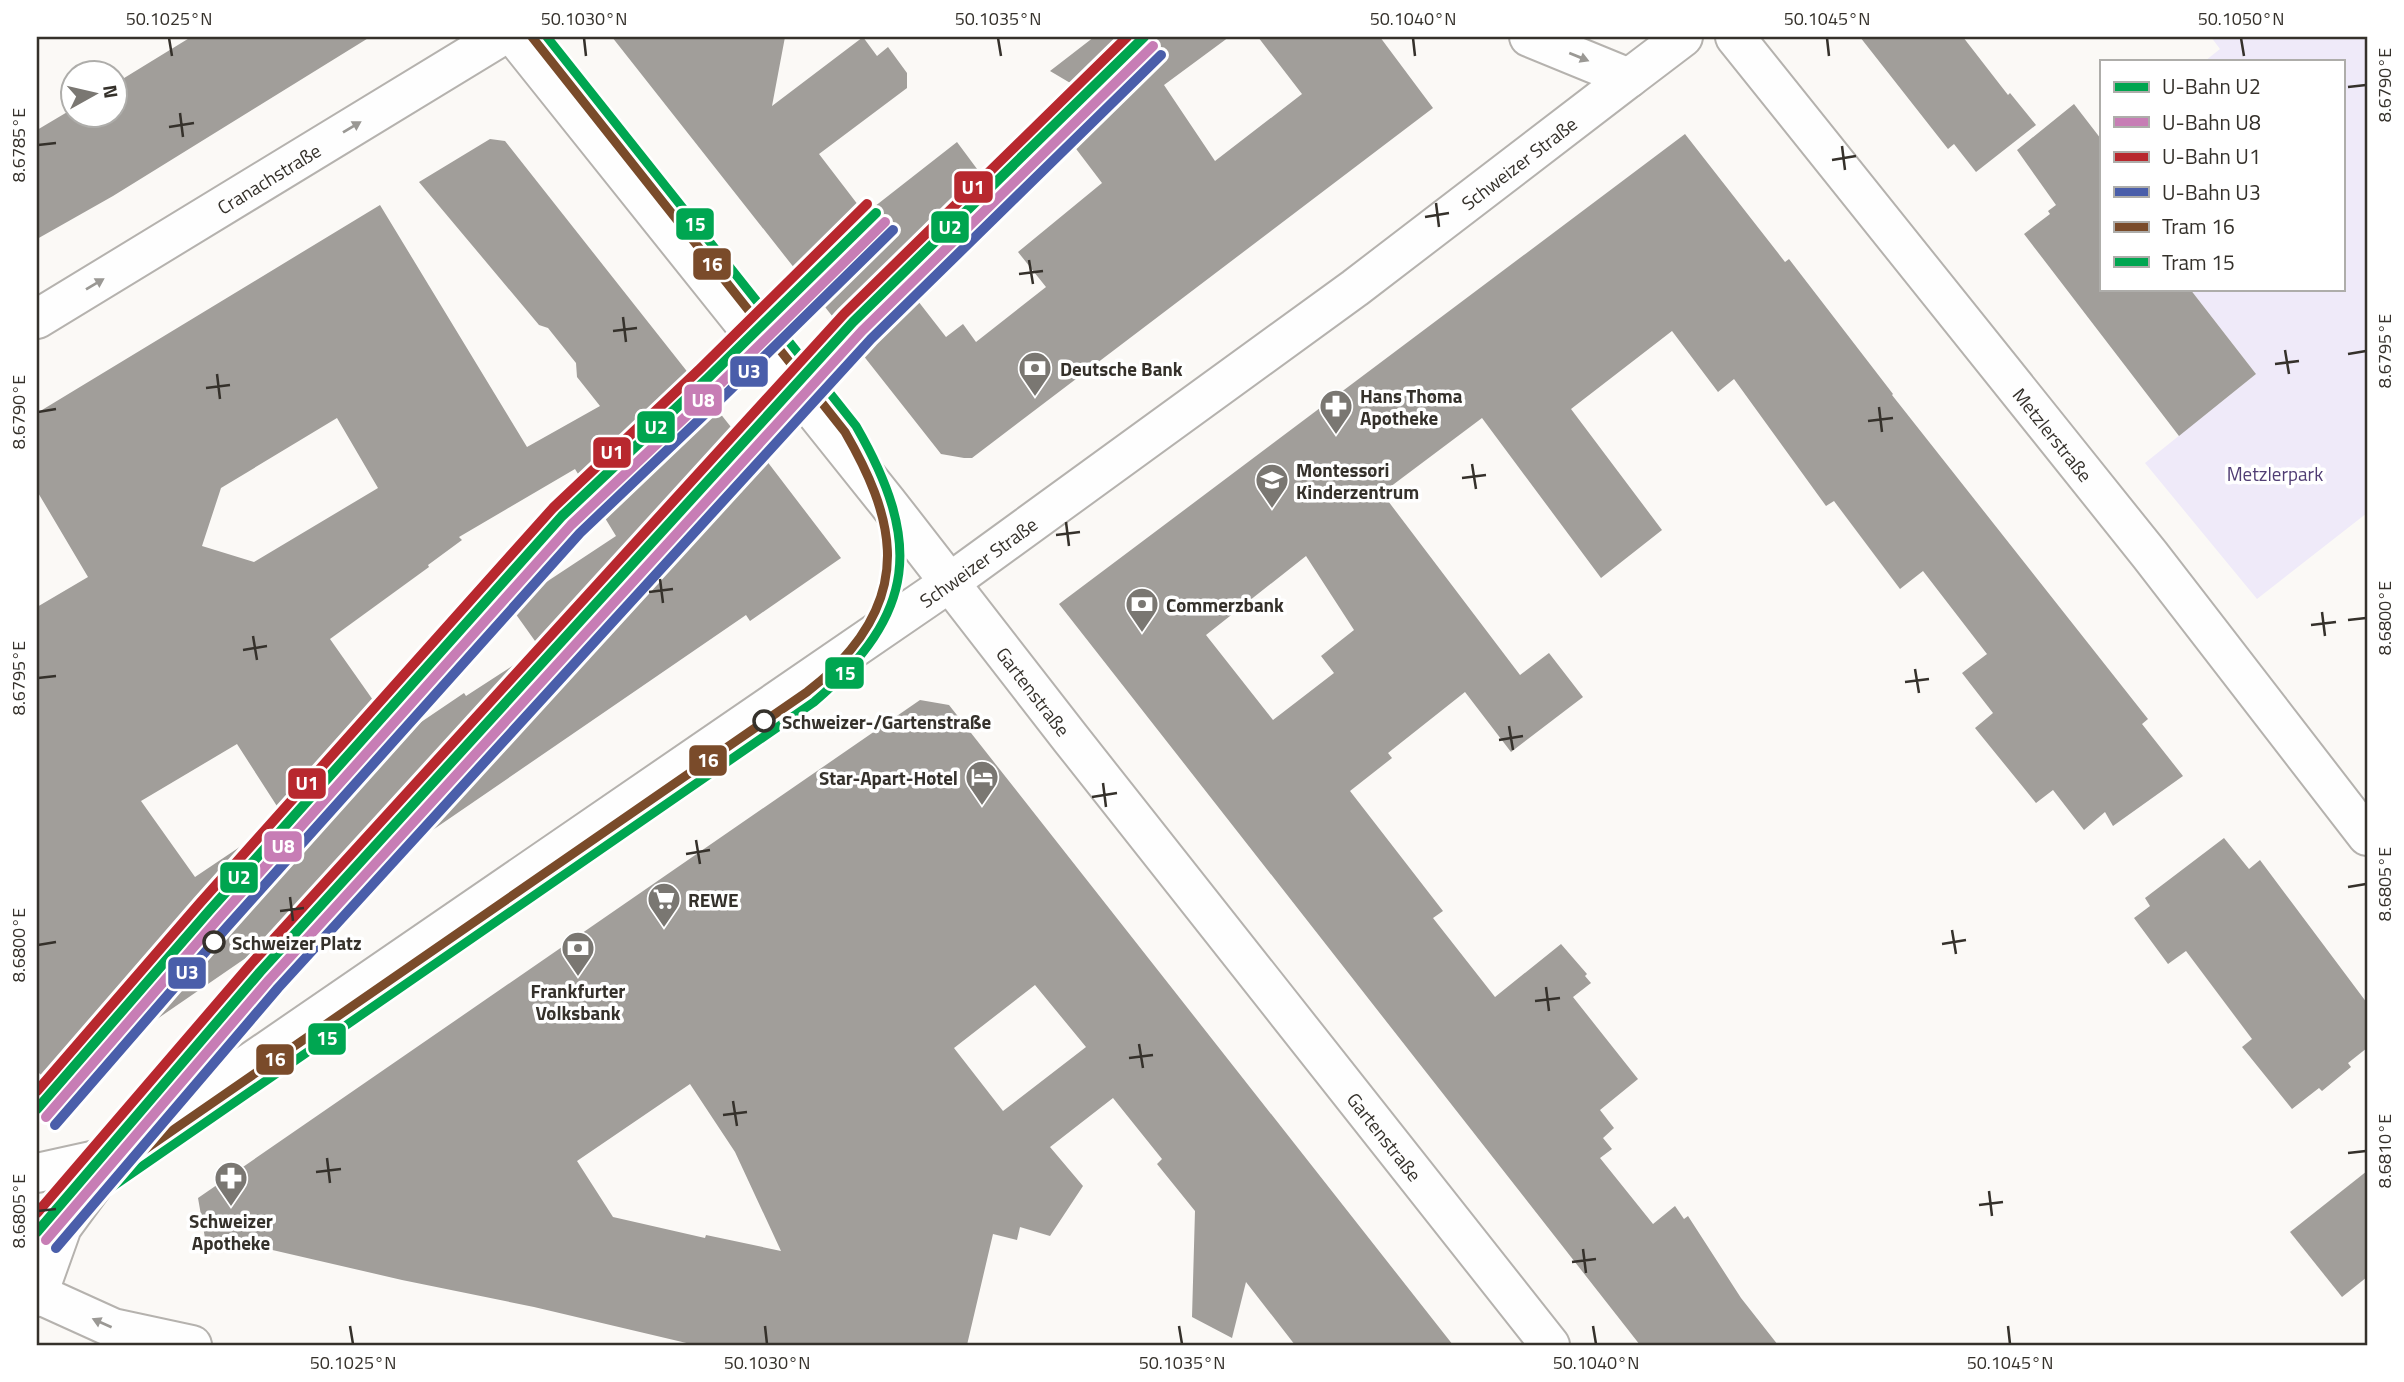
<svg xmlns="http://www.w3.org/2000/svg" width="2404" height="1382" font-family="'Titillium Web',sans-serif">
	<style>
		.green { fill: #efeaf9 }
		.building { fill: #a19e9a; fill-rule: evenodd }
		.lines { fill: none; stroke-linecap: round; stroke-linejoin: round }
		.minor-casing { stroke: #b5b2ae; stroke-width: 42 }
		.tertiary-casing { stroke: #b5b2ae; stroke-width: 42 }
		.secondary-casing { stroke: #b5b2ae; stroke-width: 42 }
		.primary-casing { stroke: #b5b2ae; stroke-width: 42 }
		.minor { stroke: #fefefe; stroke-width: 38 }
		.tertiary { stroke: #fefefe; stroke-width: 38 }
		.secondary { stroke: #fefefe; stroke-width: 38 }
		.primary { stroke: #fefefe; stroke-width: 38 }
		.tram-1-casing { stroke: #fff; stroke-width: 14 }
		.tram-2-casing { stroke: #fff; stroke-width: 14 }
		.tram-1 { stroke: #7a4b2a; stroke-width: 9 }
		.tram-2 { stroke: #00a651; stroke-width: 9 }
		.metro-1-casing { stroke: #fff; stroke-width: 16 }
		.metro-2-casing { stroke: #fff; stroke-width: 16 }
		.metro-3-casing { stroke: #fff; stroke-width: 16 }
		.metro-4-casing { stroke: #fff; stroke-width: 16 }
		.metro-1 { stroke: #00a54f; stroke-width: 10 }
		.metro-2 { stroke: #c77db5; stroke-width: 10 }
		.metro-3 { stroke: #b8282e; stroke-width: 10 }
		.metro-4 { stroke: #4a5eaa; stroke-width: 10 }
		.oneway { fill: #9a9894 }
		.ticks { fill: none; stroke: #35312b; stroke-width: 2.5 }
		.stop-dot { fill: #fff; stroke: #35312b; stroke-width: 3.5 }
		.labels { text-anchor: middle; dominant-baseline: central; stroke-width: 7; stroke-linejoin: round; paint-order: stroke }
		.street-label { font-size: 19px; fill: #35312b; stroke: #fff }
		.poi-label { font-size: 19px; font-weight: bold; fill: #35312b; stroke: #fff; text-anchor: start }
		.park-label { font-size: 19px; fill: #503d74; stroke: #fff }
		.stop-label { font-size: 19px; font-weight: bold; fill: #35312b; stroke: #fff; text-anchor: start }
		.line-badge { stroke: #fff; stroke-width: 2.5 }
		.badge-label { font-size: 19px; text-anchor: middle; font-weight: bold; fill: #fff }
		.neatline { fill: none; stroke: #35312b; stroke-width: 2.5 }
		.ticks-label { font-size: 18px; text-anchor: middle; fill: #35312b }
	</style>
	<rect width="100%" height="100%" fill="#fbf9f6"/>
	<path class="green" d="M2211,37H2367V513L2257,599L2145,463L2256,374L2190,289H2343V61H2205L2220,49Z"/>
	<g class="building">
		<path d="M191,37H370L113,196L37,239V130L74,108V116H116V83Z"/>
		<path d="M612,37H785L772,106L863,37L877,56L888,47L907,73V88L819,154L865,214L957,142L983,177L975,184L988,203L897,274L946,337L963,324L976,342L1046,287L1018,252L1102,183L1061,129L1099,100L1050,71L1094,37H1229L1164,85L1215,161L1302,94L1258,37H1380L1433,108L972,458H964L941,454Z"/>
		<path d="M1860,37H1963L2008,95L2010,93L2036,125L1976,172L1954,144L1948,149Z"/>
		<path d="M2074,104L2101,139V289H2190L2256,374L2179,436L2024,234L2050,214L2048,211L2056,205L2017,150Z"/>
		<path d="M1685,134L1785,262L1789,259L1893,394L1892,395L2148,719L2142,724L2183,776L2113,826L2105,812L2084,830L2053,790L2036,803L1975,728L1993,713L1962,673L1987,654L1923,571L1900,589L1834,501L1826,506L1734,379L1718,392L1672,331L1571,409L1662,530L1601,578L1482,418L1382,493L1520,675L1549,653L1583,697L1511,752L1465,692L1388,753L1392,758L1350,791L1443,911L1433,918L1495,997L1561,944L1587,974L1585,976L1591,983L1573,997L1638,1079L1600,1110L1614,1128L1603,1138L1612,1149L1600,1158L1653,1224L1675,1206L1684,1219L1688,1216L1741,1298L1778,1345H1640L1059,604ZM1306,556L1354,630L1321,656L1334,673L1273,720L1206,635Z"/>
		<path d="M490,139L505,141L757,460L763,456L841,558L750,621L746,615L55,1089L37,1071V607L88,577L37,491V413L380,205L527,447L600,406L577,377L576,363L548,328L539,325L419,182ZM337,418L378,488L254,562L202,546L221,488ZM575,469L616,536L510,606L540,648L466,696L464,693L399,737L330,639L429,567L428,565L462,540L459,537ZM237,744L284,817L195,877L141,801Z"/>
		<path d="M920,700L949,705L1453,1345H1295L1246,1282L1232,1338L1192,1317L1195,1211L1157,1164L1162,1159L1113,1098L1050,1147L1083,1186L1050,1236L1020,1227L1017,1240L993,1234L967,1345H695L534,1307L402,1280L247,1244L246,1247L205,1238L198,1198ZM1035,985L1086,1047L1003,1111L954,1048ZM690,1084L735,1152L781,1251L706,1235L705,1238L613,1217L577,1161Z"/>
		<path d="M2224,838L2249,869L2260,860L2367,1003V1048L2348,1063L2351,1067L2322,1091L2319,1088L2292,1109L2242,1047L2252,1039L2186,951L2168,964L2134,918L2150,906L2145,898Z"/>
		<path d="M2367,1171V1277L2342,1297L2290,1232Z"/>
	</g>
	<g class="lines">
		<defs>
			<g id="minor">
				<path id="s1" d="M1735,37L2150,555L2367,836"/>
				<path id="s2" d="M37,319L500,37"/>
				<path d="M38,1294L113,1328L192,1345"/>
			</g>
			<g id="tertiary">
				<path d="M37,1173L114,1156"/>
				<path id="s3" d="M37,1297L62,1227L114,1156L949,583L1355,288L1629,78"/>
			</g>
			<path id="secondary" d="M1529,37L1629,78L1683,37"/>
			<g id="primary">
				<path id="s4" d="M515,37L887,502L1071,739L1550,1345"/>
			</g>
		</defs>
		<use href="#minor" class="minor-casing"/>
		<use href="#tertiary" class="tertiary-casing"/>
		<use href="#secondary" class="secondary-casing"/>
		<use href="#primary" class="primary-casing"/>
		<use href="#minor" class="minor"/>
		<use href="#tertiary" class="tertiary"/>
		<use href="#secondary" class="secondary"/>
		<use href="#primary" class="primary"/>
		<defs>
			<path id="tram-1" d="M37,1224L807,692C818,683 830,674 839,663C912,587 893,515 845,432L532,37"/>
			<path id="tram-2" d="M44,1234L814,702C918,613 922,541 856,426L547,37"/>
		</defs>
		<use href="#tram-1" class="tram-1-casing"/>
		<use href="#tram-2" class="tram-2-casing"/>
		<use href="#tram-1" class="tram-1"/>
		<use href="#tram-2" class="tram-2"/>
		<defs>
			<g id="metro-1">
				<path d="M37,1109L209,911L562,516L708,378L876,213"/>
				<path d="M37,1232L260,972L853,322L1144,37"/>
			</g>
			<g id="metro-2">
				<path d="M46,1117L218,919L571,525L717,387L885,222"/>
				<path d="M46,1240L269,980L862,331L1153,46"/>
			</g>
			<g id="metro-3">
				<path d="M37,1091L200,903L553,508L700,369L867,204"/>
				<path d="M37,1213L251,964L844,314L1127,37"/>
			</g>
			<g id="metro-4">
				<path d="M55,1125L227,927L580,533L725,395L893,230"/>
				<path d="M56,1248L278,988L871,339L1161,55"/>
			</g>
		</defs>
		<use href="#metro-1" class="metro-1-casing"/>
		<use href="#metro-2" class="metro-2-casing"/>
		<use href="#metro-3" class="metro-3-casing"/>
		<use href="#metro-4" class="metro-4-casing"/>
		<use href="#metro-1" class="metro-1"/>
		<use href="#metro-2" class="metro-2"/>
		<use href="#metro-3" class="metro-3"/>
		<use href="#metro-4" class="metro-4"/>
	</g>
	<defs><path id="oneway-solid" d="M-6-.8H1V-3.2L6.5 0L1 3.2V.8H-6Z" transform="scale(1.75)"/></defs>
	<g class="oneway">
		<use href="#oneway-solid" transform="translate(1579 57) rotate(22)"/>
		<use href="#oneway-solid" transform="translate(352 127) rotate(-31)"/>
		<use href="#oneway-solid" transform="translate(95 284) rotate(-31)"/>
		<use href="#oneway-solid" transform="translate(102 1323) rotate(-156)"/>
	</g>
	<path class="ticks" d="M169,38L172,56M584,38L586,56M998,38L1001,56M1413,38L1415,56M1827,38L1829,56M2241,38L2244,56M2348,87L2366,85M180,113L183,137M169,127L194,123M38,145L56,143M1842,146L1845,170M1832,160L1856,156M1436,203L1439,227M1425,217L1449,213M1029,260L1033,284M1019,274L1043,271M623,317L626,342M613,331L637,328M2285,350L2289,374M2348,354L2366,351M2275,364L2299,361M217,374L220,399M206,388L230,385M1879,407L1882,432M38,412L56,409M1868,421L1893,418M1472,464L1476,489M1462,478L1486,475M1066,522L1069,546M1056,535L1080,532M660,579L663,603M649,592L673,589M2322,612L2325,636M2348,620L2366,618M2311,625L2336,622M253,636L257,660M243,650L267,646M1915,669L1919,693M38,678L56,676M1905,682L1929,679M1509,726L1513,750M1499,740L1523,736M1103,783L1106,807M1092,797L1117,793M696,840L700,864M686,854L710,850M2348,887L2366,884M290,897L293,921M280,911L304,908M1952,930L1956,954M1942,944L1966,940M38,945L56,942M1546,987L1549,1011M1535,1001L1560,998M1139,1044L1143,1068M1129,1058L1153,1055M733,1101L737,1126M723,1115L747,1112M2348,1153L2366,1151M327,1158L330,1183M316,1172L341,1169M1989,1191L1992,1216M1979,1205L2003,1202M38,1211L56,1209M1583,1249L1586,1273M1572,1262L1596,1259M350,1326L353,1344M765,1326L767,1344M1179,1326L1182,1344M1593,1326L1596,1344M2008,1326L2010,1344"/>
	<defs>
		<symbol id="bank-pin" viewBox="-11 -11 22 30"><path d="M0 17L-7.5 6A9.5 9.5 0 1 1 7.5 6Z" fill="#7a7772" stroke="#fff"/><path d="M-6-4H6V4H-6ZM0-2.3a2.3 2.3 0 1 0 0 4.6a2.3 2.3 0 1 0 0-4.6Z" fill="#fff"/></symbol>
		<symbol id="pharmacy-pin" viewBox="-11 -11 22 30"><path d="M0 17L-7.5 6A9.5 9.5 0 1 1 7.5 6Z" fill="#7a7772" stroke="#fff"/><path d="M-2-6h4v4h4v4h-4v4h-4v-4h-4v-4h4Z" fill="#fff"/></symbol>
		<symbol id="school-pin" viewBox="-11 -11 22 30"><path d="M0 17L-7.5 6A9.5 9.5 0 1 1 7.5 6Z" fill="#7a7772" stroke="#fff"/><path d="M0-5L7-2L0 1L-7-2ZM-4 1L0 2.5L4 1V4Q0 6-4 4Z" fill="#fff"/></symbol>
		<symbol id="hotel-pin" viewBox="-11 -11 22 30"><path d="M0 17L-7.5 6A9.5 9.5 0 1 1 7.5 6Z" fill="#7a7772" stroke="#fff"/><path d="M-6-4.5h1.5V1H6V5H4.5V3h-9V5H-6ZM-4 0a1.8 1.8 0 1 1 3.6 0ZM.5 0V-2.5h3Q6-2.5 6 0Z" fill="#fff"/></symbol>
		<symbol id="supermarket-pin" viewBox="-11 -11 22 30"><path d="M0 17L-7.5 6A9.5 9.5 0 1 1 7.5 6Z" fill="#7a7772" stroke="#fff"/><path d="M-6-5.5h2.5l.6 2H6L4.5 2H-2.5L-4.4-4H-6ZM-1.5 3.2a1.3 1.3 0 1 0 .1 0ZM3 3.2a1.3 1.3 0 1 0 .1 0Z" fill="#fff"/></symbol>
	</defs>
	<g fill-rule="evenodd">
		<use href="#bank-pin" x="1016" y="349" width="38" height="52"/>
		<use href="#pharmacy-pin" x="1317" y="387" width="38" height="52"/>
		<use href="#school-pin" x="1253" y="461" width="38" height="52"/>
		<use href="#bank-pin" x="1123" y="585" width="38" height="52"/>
		<use href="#hotel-pin" x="963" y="758" width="38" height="52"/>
		<use href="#supermarket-pin" x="645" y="880" width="38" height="52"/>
		<use href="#bank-pin" x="559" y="929" width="38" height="52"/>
		<use href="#pharmacy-pin" x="212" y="1159" width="38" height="52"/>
	</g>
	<g class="stop-dot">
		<circle cx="764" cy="721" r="10"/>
		<circle cx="214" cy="942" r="10"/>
	</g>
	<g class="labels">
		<g class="street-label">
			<text stroke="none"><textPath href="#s3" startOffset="1883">Schweizer Straße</textPath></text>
			<text stroke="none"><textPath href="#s2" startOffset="271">Cranachstraße</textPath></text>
			<text stroke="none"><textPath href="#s1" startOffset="509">Metzlerstraße</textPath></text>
			<text stroke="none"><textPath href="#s3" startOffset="1211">Schweizer Straße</textPath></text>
			<text stroke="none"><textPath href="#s4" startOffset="835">Gartenstraße</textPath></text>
			<text stroke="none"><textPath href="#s4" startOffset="1402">Gartenstraße</textPath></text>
		</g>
		<g class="poi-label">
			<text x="1060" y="368">Deutsche Bank</text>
			<text x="1360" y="395">Hans Thoma<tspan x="1360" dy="22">Apotheke</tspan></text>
			<text x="1296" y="469">Montessori<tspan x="1296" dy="22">Kinderzentrum</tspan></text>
			<text x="1166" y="604">Commerzbank</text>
			<text x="958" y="777" text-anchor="end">Star-Apart-Hotel</text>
			<text x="688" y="899">REWE</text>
			<text x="578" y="990" text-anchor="middle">Frankfurter<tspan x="578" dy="22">Volksbank</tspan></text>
			<text x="231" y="1220" text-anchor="middle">Schweizer<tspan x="231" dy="22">Apotheke</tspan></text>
		</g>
		<g class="park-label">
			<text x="2275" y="473">Metzlerpark</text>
		</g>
		<g class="stop-label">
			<text x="782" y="721">Schweizer-/Gartenstraße</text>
			<text x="232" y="942">Schweizer Platz</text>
		</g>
	</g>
	<g class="line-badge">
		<rect x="953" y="170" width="41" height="34" rx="7" fill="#b8282e"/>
		<rect x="675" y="207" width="40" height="34" rx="7" fill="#00a651"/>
		<rect x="930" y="210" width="40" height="34" rx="7" fill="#00a54f"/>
		<rect x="692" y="247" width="40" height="34" rx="7" fill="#7a4b2a"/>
		<rect x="729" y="355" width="40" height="33" rx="7" fill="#4a5eaa"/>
		<rect x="683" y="383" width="40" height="34" rx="7" fill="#c77db5"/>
		<rect x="636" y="410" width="40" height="34" rx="7" fill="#00a54f"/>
		<rect x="592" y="436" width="40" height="33" rx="7" fill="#b8282e"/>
		<rect x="824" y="656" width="41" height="34" rx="7" fill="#00a651"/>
		<rect x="688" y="744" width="40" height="33" rx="7" fill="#7a4b2a"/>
		<rect x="287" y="767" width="40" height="33" rx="7" fill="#b8282e"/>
		<rect x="263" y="830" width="40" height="33" rx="7" fill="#c77db5"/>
		<rect x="219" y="861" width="40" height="33" rx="7" fill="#00a54f"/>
		<rect x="167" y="956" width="40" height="34" rx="7" fill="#4a5eaa"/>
		<rect x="307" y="1022" width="40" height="34" rx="7" fill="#00a651"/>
		<rect x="255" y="1043" width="40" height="33" rx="7" fill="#7a4b2a"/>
	</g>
	<g class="badge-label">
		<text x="973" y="194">U1</text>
		<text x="695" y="231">15</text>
		<text x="950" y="234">U2</text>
		<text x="712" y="271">16</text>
		<text x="749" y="378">U3</text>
		<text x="703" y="407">U8</text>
		<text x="656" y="434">U2</text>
		<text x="612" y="459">U1</text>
		<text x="845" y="680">15</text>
		<text x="708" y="767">16</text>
		<text x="307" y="790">U1</text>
		<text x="283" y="853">U8</text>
		<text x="239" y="884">U2</text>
		<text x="187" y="979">U3</text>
		<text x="327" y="1045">15</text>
		<text x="275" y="1066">16</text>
	</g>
	<rect width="2404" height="1382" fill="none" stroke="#ffffff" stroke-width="77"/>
	<rect x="2100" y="60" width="245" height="231" fill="#ffffff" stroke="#aeadaa" stroke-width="2"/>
	<rect x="2114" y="82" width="35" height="10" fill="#00a54f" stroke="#aeadaa" stroke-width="2"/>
	<text x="2162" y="94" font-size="21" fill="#35312b">U-Bahn U2</text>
	<rect x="2114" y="117" width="35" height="10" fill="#c77db5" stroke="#aeadaa" stroke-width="2"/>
	<text x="2162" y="130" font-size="21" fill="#35312b">U-Bahn U8</text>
	<rect x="2114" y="152" width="35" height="10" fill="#b8282e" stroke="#aeadaa" stroke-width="2"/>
	<text x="2162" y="164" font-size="21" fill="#35312b">U-Bahn U1</text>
	<rect x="2114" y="187" width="35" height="10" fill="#4a5eaa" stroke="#aeadaa" stroke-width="2"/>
	<text x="2162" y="200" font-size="21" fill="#35312b">U-Bahn U3</text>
	<rect x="2114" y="222" width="35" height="10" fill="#7a4b2a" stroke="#aeadaa" stroke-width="2"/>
	<text x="2162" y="234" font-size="21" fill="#35312b">Tram 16</text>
	<rect x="2114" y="257" width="35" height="10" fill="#00a651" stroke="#aeadaa" stroke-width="2"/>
	<text x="2162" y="270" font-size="21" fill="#35312b">Tram 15</text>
	<g transform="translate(94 94) rotate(82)"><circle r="33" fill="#ffffff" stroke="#aeadaa" stroke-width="2"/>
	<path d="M0-5L12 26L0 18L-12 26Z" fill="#7a7772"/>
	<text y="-10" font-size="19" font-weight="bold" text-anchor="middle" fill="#35312b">N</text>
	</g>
	<rect x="38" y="38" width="2328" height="1306" class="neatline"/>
	<g class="ticks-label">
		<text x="169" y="25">50.1025°N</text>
		<text x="584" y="25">50.1030°N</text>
		<text x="998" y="25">50.1035°N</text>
		<text x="1413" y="25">50.1040°N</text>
		<text x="1827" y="25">50.1045°N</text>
		<text x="2241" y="25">50.1050°N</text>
		<text transform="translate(2385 85) rotate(-90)" y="6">8.6790°E</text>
		<text transform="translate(19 145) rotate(-90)" y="6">8.6785°E</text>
		<text transform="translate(2385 351) rotate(-90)" y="6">8.6795°E</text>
		<text transform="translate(19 412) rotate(-90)" y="6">8.6790°E</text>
		<text transform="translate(2385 618) rotate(-90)" y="6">8.6800°E</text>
		<text transform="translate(19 678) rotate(-90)" y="6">8.6795°E</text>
		<text transform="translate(2385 884) rotate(-90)" y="6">8.6805°E</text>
		<text transform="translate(19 945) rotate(-90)" y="6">8.6800°E</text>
		<text transform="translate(2385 1151) rotate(-90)" y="6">8.6810°E</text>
		<text transform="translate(19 1211) rotate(-90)" y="6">8.6805°E</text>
		<text x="353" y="1369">50.1025°N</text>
		<text x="767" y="1369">50.1030°N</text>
		<text x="1182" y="1369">50.1035°N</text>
		<text x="1596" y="1369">50.1040°N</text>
		<text x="2010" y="1369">50.1045°N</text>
	</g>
</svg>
